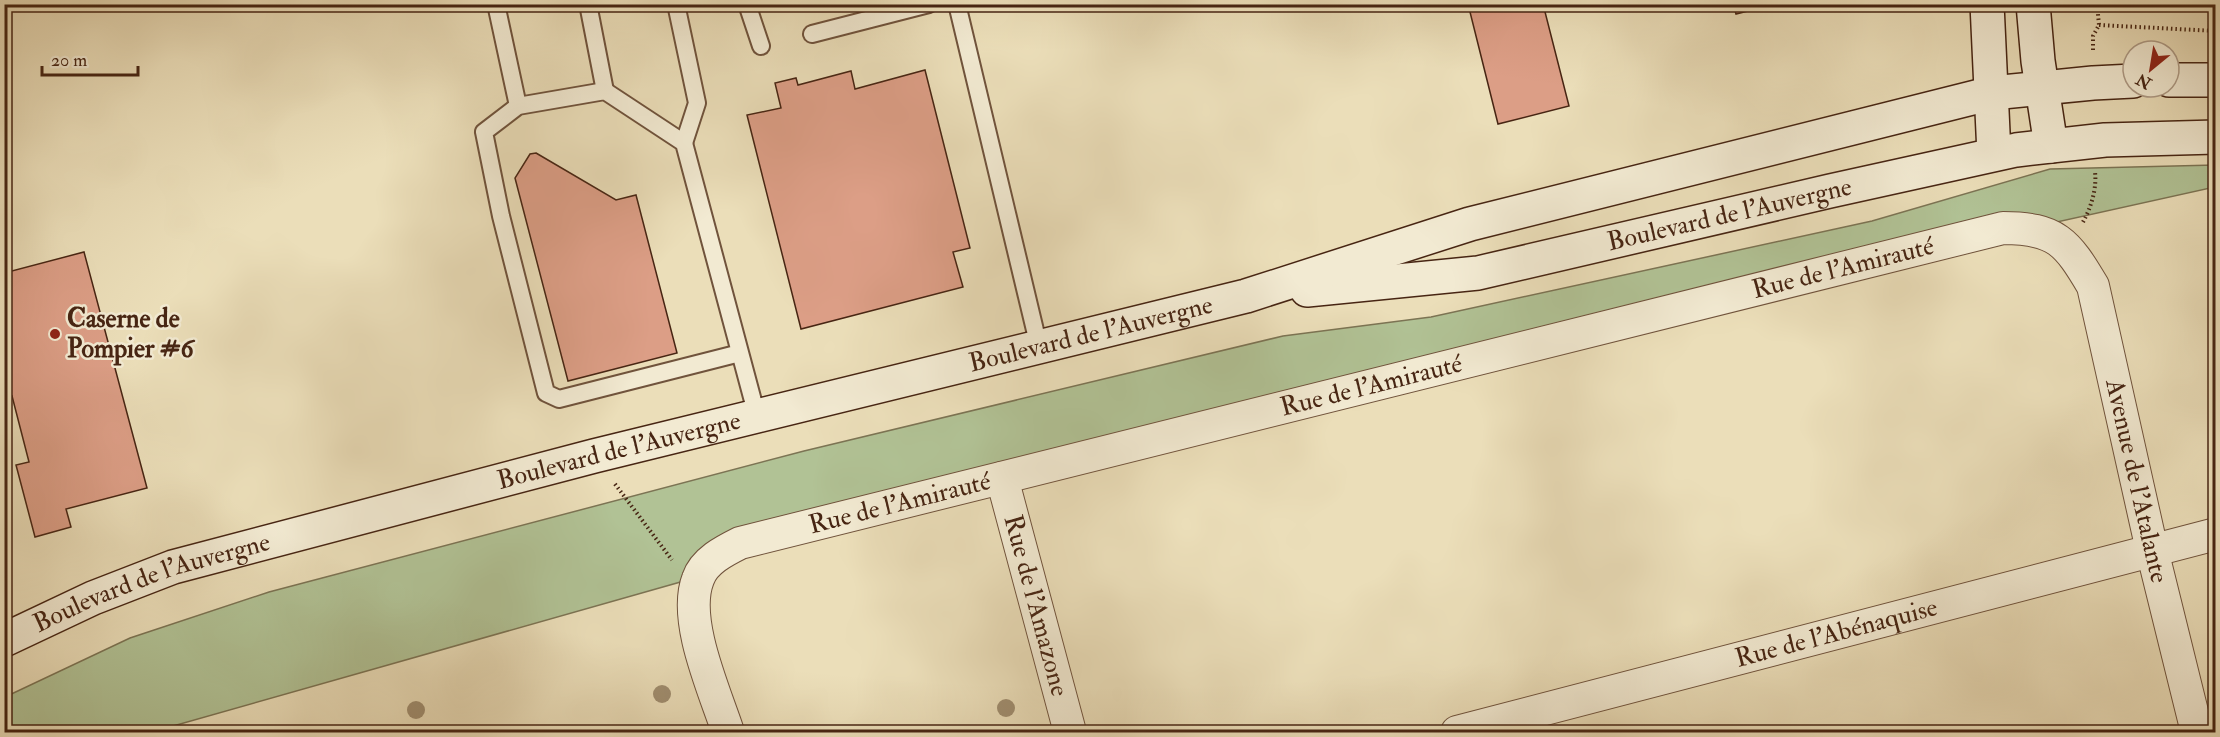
<svg xmlns="http://www.w3.org/2000/svg" width="2220" height="737" font-family="'IM FELL Double Pica',serif">
	<style>
		.green { fill: #b1c295; stroke: #7c7454; stroke-width: 1.5 }
		.building { fill: #dc9e86; stroke: #472513; stroke-width: 1.5 }
		.lines { fill: none; stroke-linecap: round; stroke-linejoin: round }
		.lane-casing { stroke: #70533c; stroke-width: 20 }
		.street-casing { stroke: #70533c; stroke-width: 34 }
		.secondary-casing { stroke: #472513; stroke-width: 36 }
		.path { stroke: #472513; stroke-width: 4; stroke-dasharray: 1.5 3; stroke-linecap: butt }
		.lane { stroke: #f2ead2; stroke-width: 16 }
		.street { stroke: #f2ead2; stroke-width: 32 }
		.secondary { stroke: #f2ead2; stroke-width: 33 }
		.tree { fill: #a08e70 }
		.poi-dot { fill: #8f2418; stroke: #f2ead2; stroke-width: 2 }
		.labels { text-anchor: middle; dominant-baseline: central; stroke-width: 5; stroke-linejoin: round; paint-order: stroke }
		.street-label { font-size: 26px; fill: #472513; stroke: #f2ead2 }
		.poi-label { font-size: 26px; font-weight: bold; fill: #472513; stroke: #f2ead2; text-anchor: start }
	</style>
	<rect width="100%" height="100%" fill="#ebdeb9"/>
	<filter id="stains"><feTurbulence type="fractalNoise" baseFrequency=".00333" numOctaves="4"/><feColorMatrix values="0 0 0 0 .2 0 0 0 0 .09 0 0 0 0 .02 0 0 0 .5 -.17"/></filter>
	<radialGradient id="worn" r=".72"><stop offset=".6" stop-color="#630" stop-opacity="0"/><stop offset="1" stop-color="#630" stop-opacity=".3"/></radialGradient>
	<path class="green" d="M2215,165V187L2030,228L740,543L698,577L152,732H5V697L130,638L269,592L804,451L1283,336L1431,317L1872,221L2050,169Z"/>
	<g class="building">
		<path d="M4,4H28L4,11Z"/>
		<path d="M1468,4H1543L1569,106L1498,124Z"/>
		<path d="M1733,4H1775L1736,14Z"/>
		<path d="M925,70L970,248L953,252L963,287L801,329L747,115L781,108L775,83L796,78L798,85L851,71L855,89Z"/>
		<path d="M536,153L616,200L636,195L677,353L568,381L515,178L530,154Z"/>
		<path d="M84,252L147,488L66,509L71,527L35,537L16,465L29,462L12,396L4,398V273Z"/>
	</g>
	<g class="lines">
		<defs>
			<g id="lane">
				<path d="M496,4L518,106"/>
				<path d="M588,4L605,91"/>
				<path d="M676,4L697,103L684,143"/>
				<path d="M747,4L761,46"/>
				<path d="M957,4L1039,347"/>
				<path d="M812,34L929,4"/>
				<path d="M740,353L559,399L546,393L501,216L484,132L518,106L605,91L684,143L757,416"/>
			</g>
			<g id="street">
				<path id="s1" d="M1002,478L1070,732"/>
				<path id="s2" d="M728,732C715,692 682,620 698,579C704,561 724,551 740,543L2003,228C2056,228 2067,242 2093,286L2152,550L2197,732"/>
				<path id="s3" d="M1457,732L2216,534"/>
			</g>
			<g id="secondary">
				<path d="M1987,4L1994,154"/>
				<path d="M2033,4L2038,61L2051,146"/>
				<path d="M2169,80H2216"/>
				<path id="s4" d="M1307,290L1478,273L1830,191L2016,150L2105,140L2216,137"/>
				<path id="s5" d="M4,640L93,598L173,567L594,456L1246,296L1470,224L1992,93L2093,83L2133,81"/>
			</g>
		</defs>
		<use href="#lane" class="lane-casing"/>
		<use href="#street" class="street-casing"/>
		<use href="#secondary" class="secondary-casing"/>
		<g class="path">
			<path d="M2099,25L2216,31"/>
			<path d="M2093,50V36L2099,25L2097,4"/>
			<path d="M2083,222C2091,208 2097,188 2095,172"/>
			<path d="M615,484L672,560"/>
		</g>
		<use href="#lane" class="lane"/>
		<use href="#street" class="street"/>
		<use href="#secondary" class="secondary"/>
	</g>
	<g class="tree">
		<circle cx="662" cy="694" r="9"/>
		<circle cx="1006" cy="708" r="9"/>
		<circle cx="416" cy="710" r="9"/>
	</g>
	<circle class="poi-dot" cx="55" cy="334" r="6"/>
	<g class="labels">
		<g class="street-label">
			<text stroke="none"><textPath href="#s4" startOffset="430">Boulevard de l'Auvergne</textPath></text>
			<text stroke="none"><textPath href="#s2" startOffset="1352">Rue de l'Amirauté</textPath></text>
			<text stroke="none"><textPath href="#s5" startOffset="1131">Boulevard de l'Auvergne</textPath></text>
			<text stroke="none"><textPath href="#s2" startOffset="866">Rue de l'Amirauté</textPath></text>
			<text stroke="none"><textPath href="#s5" startOffset="645">Boulevard de l'Auvergne</textPath></text>
			<text stroke="none"><textPath href="#s2" startOffset="1832">Avenue de l'Atalante</textPath></text>
			<text stroke="none"><textPath href="#s2" startOffset="380">Rue de l'Amirauté</textPath></text>
			<text stroke="none"><textPath href="#s5" startOffset="159">Boulevard de l'Auvergne</textPath></text>
			<text stroke="none"><textPath href="#s1" startOffset="132">Rue de l'Amazone</textPath></text>
			<text stroke="none"><textPath href="#s3" startOffset="392">Rue de l'Abénaquise</textPath></text>
		</g>
		<g class="poi-label">
			<text x="67" y="319">Caserne de<tspan x="67" dy="30">Pompier #6</tspan></text>
		</g>
	</g>
	<rect width="2220" height="737" fill="none" stroke="#ebdeb9" stroke-width="24"/>
	<rect x="6" y="6" width="2208" height="725" fill="none" stroke="#472513" stroke-width="3"/>
	<rect x="12" y="12" width="2196" height="713" fill="none" stroke="#472513" stroke-width="1.5"/>
	<g transform="translate(2151 69) rotate(210)"><circle r="28" fill="#f2ead2" stroke="#ae9b86" stroke-width="1.5"/>
	<path d="M0-4.5L10 22L0 15L-10 22Z" fill="#8f2418"/>
	<text y="-9" font-size="16" font-weight="bold" text-anchor="middle" fill="#472513">N</text>
	</g>
	<path d="M42 66v9h96v-9" fill="none" stroke="#472513" stroke-width="3"/>
	<text x="51" y="66" font-size="18" fill="#472513" stroke="#f2ead2" stroke-width="4.5" paint-order="stroke">20 m</text>
	<rect width="100%" height="100%" filter="url(#stains)"/>
	<rect width="100%" height="100%" fill="url(#worn)"/>
</svg>
